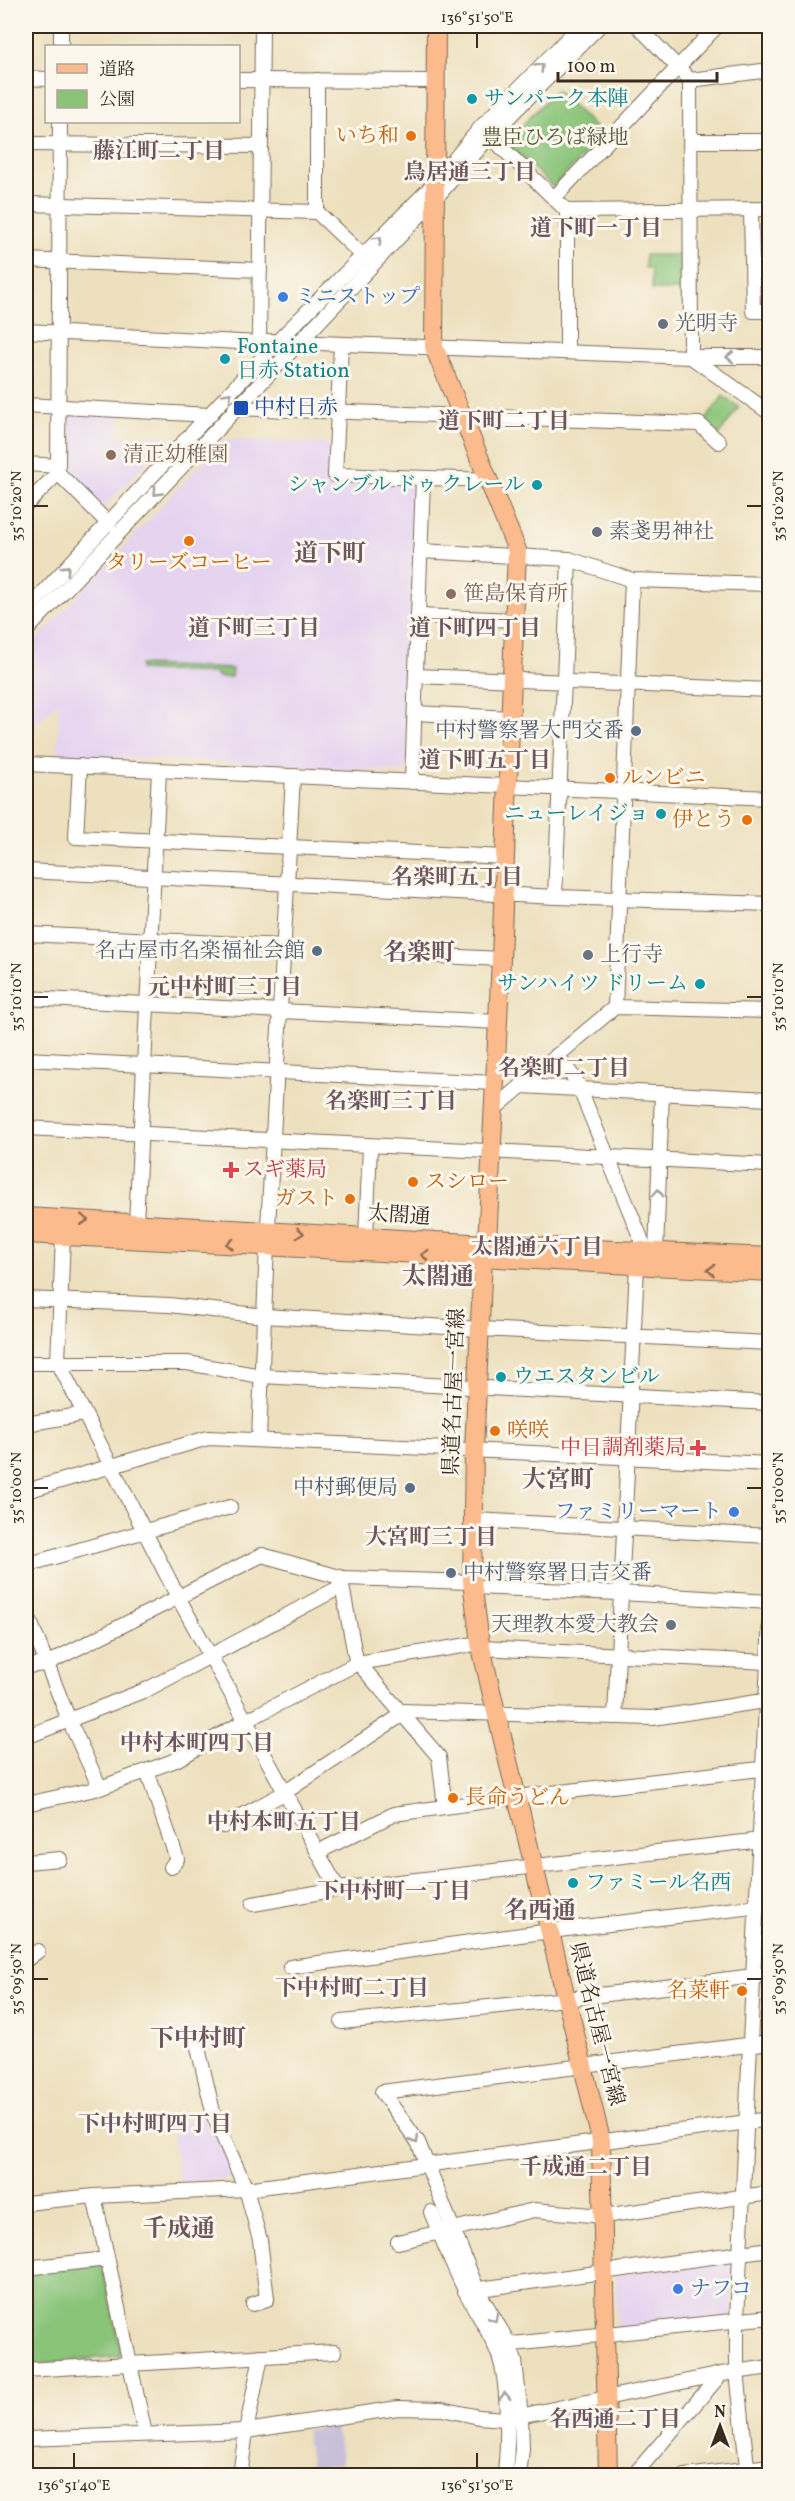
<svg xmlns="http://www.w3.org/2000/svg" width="795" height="2501" font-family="Vollkorn,'Noto Serif JP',serif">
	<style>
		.built { fill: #e5d3f0 }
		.industrial { fill: #c7c0d8 }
		.green { fill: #8ac479; stroke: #62774c; stroke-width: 1.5 }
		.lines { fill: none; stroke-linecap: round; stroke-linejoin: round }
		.minor-casing { stroke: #796a56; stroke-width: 16 }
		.major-casing { stroke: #796a56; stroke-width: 20 }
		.minor { stroke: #fff; stroke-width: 14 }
		.major { stroke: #fbbb8d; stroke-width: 18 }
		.oneway { stroke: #a79f9a }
		.oneway2 { stroke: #916b50 }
		.ticks { fill: none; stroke: #3b2a1e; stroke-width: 2 }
		.culture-dot { fill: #0f9aa8; stroke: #fbf7ec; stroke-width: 2 }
		.food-dot { fill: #e8710a; stroke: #fbf7ec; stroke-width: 2 }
		.shop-dot { fill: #3f7fe0; stroke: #fbf7ec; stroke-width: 2 }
		.worship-dot { fill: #6b7280; stroke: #fbf7ec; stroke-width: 2 }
		.transit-dot { fill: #1a4fb4; stroke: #fbf7ec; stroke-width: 2 }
		.education-dot { fill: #8d6e63; stroke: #fbf7ec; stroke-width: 2 }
		.service-dot { fill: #5c6f8a; stroke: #fbf7ec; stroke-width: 2 }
		.health-dot { fill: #e0444e; stroke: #fbf7ec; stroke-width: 2 }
		.labels { text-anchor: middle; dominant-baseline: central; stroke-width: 6; stroke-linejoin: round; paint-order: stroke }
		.culture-label { font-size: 21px; fill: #0d838f; stroke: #fbf7ec; text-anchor: start }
		.food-label { font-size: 21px; fill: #c56008; stroke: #fbf7ec; text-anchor: end }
		.park-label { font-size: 21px; fill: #535839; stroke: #fbf7ec }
		.shop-label { font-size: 21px; fill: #366cbe; stroke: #fbf7ec; text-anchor: start }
		.worship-label { font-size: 21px; fill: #5b616d; stroke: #fbf7ec; text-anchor: start }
		.transit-label { font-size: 21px; fill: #164399; stroke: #fbf7ec; text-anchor: start }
		.education-label { font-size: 21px; fill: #785e54; stroke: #fbf7ec; text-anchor: start }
		.service-label { font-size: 21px; fill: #4e5e75; stroke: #fbf7ec; text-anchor: end }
		.health-label { font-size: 21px; fill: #be3a42; stroke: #fbf7ec; text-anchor: start }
		.street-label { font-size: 21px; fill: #3b2a1e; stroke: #fbf7ec }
		.neighbourhood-label { font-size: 22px; font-weight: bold; fill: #6d5660; stroke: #fbf7ec }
		.quarter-label { font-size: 24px; font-weight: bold; fill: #6d5660; stroke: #fbf7ec }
		.neatline { fill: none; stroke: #3b2a1e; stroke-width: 2 }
		.ticks-label { font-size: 15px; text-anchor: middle; fill: #3b2a1e }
	</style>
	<rect width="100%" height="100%" fill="#fbf7ec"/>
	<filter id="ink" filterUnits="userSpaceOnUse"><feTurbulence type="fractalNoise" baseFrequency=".0167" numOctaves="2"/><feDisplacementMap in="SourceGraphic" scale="12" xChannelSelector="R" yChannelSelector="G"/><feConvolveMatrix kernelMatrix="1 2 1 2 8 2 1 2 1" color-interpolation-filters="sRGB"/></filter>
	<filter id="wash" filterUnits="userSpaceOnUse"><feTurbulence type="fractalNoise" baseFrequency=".008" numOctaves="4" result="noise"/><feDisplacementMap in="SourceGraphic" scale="24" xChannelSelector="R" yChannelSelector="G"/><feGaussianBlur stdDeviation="1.35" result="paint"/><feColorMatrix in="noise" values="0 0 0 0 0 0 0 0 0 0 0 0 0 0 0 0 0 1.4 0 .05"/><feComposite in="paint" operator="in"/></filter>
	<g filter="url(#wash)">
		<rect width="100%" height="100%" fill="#ede0be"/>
		<g class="built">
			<path d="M68,413L119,415V436H173L105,507H101L66,473V415Z"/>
			<path d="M224,439L329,444L328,478L418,483L406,772L315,768L314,766L57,755L59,702L38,722L34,719L26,728V692L28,689L26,682V651Z"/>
			<path d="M211,2118L232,2166L231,2179L179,2181L171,2124Z"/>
			<path d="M731,2260L734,2263L732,2313L729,2317L620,2328L617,2325L616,2275Z"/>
		</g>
		<path class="industrial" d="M336,2425L342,2464L311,2469L305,2430Z"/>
		<g class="green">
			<path d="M556,90L603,135L553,187L506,142Z"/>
			<path d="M645,255H686V290H652L651,268H645Z"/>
			<path d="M723,396L739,407L719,435L703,424Z"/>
			<path d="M140,665L232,669L231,677H218L215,673L140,670Z"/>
			<path d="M102,2265L121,2350L119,2356L26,2365V2271Z"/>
		</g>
	</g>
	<g filter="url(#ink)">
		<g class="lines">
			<defs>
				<g id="minor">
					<path d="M638,26L690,80L691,357"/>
					<path d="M61,46V26"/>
					<path d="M26,78L46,79"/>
					<path d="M238,80L435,81"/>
					<path d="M690,80L770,70"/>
					<path d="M490,136L567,211V352"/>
					<path d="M691,141H770"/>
					<path d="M26,144L261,146"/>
					<path d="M554,198L717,26"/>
					<path d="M26,204L317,212L362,255"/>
					<path d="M751,209L753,311H770"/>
					<path d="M567,211L770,209"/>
					<path d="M317,212V80"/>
					<path d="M26,260L260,270"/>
					<path d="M26,331L259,343L265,341L691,357H770"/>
					<path d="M259,343L262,26"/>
					<path d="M341,345L335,475L490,480"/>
					<path d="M691,357L770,413"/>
					<path d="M26,405L210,415"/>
					<path d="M235,408L699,424L719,442"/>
					<path d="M26,464L58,466"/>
					<path d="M58,473L109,524"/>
					<path d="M26,505L58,473L60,122"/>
					<path d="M420,551L569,559L632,580L770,584"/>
					<path d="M26,611L278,341L435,183L481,127L580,26"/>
					<path d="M419,616L515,620"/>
					<path d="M26,631L434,200L490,136L599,26"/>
					<path d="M416,676L770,690"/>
					<path d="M415,713L511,718"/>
					<path d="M26,764L770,798"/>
					<path d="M80,766L76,837L505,857"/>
					<path d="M412,782L423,478"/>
					<path d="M26,871L557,897L770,904"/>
					<path d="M555,897L569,559"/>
					<path d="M26,934L283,946"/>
					<path d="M399,954L501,959"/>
					<path d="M26,998L498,1022"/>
					<path d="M615,1007L632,580"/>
					<path d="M557,1055L577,1082L646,1251"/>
					<path d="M26,1059L494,1083"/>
					<path d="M521,1086L770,1099"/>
					<path d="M493,1110L615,1007L770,1011"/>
					<path d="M26,1128L770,1165"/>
					<path d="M136,1223L159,771"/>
					<path d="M63,1236L58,1362L178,1597L338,1889"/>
					<path d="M366,1236L370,1146"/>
					<path d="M656,1252L662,1093"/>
					<path d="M26,1299L169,1305L264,1316L480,1329L770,1343"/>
					<path d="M26,1363H187L261,1376L770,1403"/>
					<path d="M26,1424L84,1414"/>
					<path d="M259,1439L267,1245L293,776"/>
					<path d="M26,1491L208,1438L770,1464"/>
					<path d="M473,1520L770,1536"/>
					<path d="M26,1565L230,1507"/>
					<path d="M342,1586L356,1660L439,1757L445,1807"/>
					<path d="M473,1587L621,1593L770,1602"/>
					<path d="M26,1611L69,1720L100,1788"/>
					<path d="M481,1648L767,1662"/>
					<path d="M26,1666L46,1664L262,1555L343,1578L472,1582"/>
					<path d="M401,1711L653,1718L770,1700"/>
					<path d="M615,1717L637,1266"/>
					<path d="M26,1737L148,1689L342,1586L343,1578"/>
					<path d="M147,1771L177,1859L171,1867"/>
					<path d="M26,1804L100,1788L176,1760L245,1721L358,1663L480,1643"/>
					<path d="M223,1826L284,1793L403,1714"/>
					<path d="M318,1852L394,1814L517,1797L769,1768"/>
					<path d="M26,1862L60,1859"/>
					<path d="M253,1904L338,1889L770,1839"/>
					<path d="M26,1960L38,1951"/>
					<path d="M290,1967L550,1931L770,1905"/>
					<path d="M342,2022L567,1999L770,1974"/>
					<path d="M195,2035L214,2116L246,2189L260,2240L267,2299L253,2304"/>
					<path d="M94,2196L145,2434"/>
					<path d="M26,2203L94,2196L246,2189L770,2119"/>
					<path d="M431,2212C442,2239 453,2266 466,2292C477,2315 494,2337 501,2362C508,2386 509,2451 504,2476"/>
					<path d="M398,2242L534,2210L603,2216L770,2193"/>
					<path d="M26,2268L107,2259"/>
					<path d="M465,2291L770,2249"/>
					<path d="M503,2345L770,2317"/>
					<path d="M26,2370L334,2352"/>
					<path d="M26,2439L246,2431L398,2408L442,2409L479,2417L505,2419L721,2374L770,2367"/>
					<path d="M240,2476L246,2431L261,2356"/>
					<path d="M519,2476L522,2449L521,2417L515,2361L509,2344L477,2289L418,2142L382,2092L770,2042"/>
					<path d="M633,2476L721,2374"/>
					<path d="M685,2476L770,2466"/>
					<path d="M748,2476L737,2371V2320L770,1619"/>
				</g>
				<g id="major">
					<path d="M436,26L434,347L517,550L501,959L487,1244L483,1259L474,1450L472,1582L480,1643L496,1712L601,2140L608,2476"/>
					<path d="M26,1217L487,1244L770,1257"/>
					<path d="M26,1234L770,1272"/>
				</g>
			</defs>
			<use href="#minor" class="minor-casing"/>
			<use href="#major" class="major-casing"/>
			<use href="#minor" class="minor"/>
			<use href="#major" class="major"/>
		</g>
		<defs><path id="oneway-chevron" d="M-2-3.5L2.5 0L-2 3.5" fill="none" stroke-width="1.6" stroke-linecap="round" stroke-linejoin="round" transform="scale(1.5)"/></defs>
		<g class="oneway">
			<use href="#oneway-chevron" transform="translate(540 67) rotate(-46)"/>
			<use href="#oneway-chevron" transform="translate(378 240) rotate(-45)"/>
			<use href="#oneway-chevron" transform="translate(730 357) rotate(-180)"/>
			<use href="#oneway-chevron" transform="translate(228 396) rotate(-47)"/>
			<use href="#oneway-chevron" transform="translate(157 492) rotate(133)"/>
			<use href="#oneway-chevron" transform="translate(66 569) rotate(-46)"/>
			<use href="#oneway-chevron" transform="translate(658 1193) rotate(-88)"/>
			<use href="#oneway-chevron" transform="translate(415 2140) rotate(59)"/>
			<use href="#oneway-chevron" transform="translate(494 2318) rotate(60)"/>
			<use href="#oneway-chevron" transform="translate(505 2396) rotate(-90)"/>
		</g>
		<g class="oneway2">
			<use href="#oneway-chevron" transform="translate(84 1220) rotate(3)"/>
			<use href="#oneway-chevron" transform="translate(300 1233) rotate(2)"/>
			<use href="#oneway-chevron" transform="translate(230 1244) rotate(-178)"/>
			<use href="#oneway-chevron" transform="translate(425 1255) rotate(-176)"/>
			<use href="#oneway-chevron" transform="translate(711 1270) rotate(-177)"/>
		</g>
	</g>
	<path class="ticks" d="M477,33V48M33,506H48M747,506H762M33,997H48M747,997H762M33,1488H48M747,1488H762M33,1979H48M747,1979H762M74,2453V2468M477,2453V2468"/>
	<g class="culture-dot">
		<circle cx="472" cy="99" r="6"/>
		<circle cx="225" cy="359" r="6"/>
		<circle cx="537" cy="485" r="6"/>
		<circle cx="661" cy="814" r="6"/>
		<circle cx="700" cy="984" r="6"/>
		<circle cx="501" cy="1377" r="6"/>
		<circle cx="573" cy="1883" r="6"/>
	</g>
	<g class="food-dot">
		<circle cx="411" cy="136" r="6"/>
		<circle cx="189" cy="541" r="6"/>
		<circle cx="610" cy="778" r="6"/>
		<circle cx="747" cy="820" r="6"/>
		<circle cx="413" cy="1182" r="6"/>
		<circle cx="350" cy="1199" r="6"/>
		<circle cx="495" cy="1431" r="6"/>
		<circle cx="453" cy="1798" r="6"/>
		<circle cx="742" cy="1991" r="6"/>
	</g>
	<g class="shop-dot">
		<circle cx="283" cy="297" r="6"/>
		<circle cx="734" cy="1512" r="6"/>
		<circle cx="678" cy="2289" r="6"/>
	</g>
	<g class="worship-dot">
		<circle cx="663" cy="324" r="6"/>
		<circle cx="597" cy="532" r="6"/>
		<circle cx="588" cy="955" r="6"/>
		<circle cx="671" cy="1625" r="6"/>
	</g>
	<rect class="transit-dot" x="233" y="400" width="16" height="16" rx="3"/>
	<g class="education-dot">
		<circle cx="111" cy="455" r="6"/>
		<circle cx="451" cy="594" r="6"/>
	</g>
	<g class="service-dot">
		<circle cx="636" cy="731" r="6"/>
		<circle cx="317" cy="951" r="6"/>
		<circle cx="410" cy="1488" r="6"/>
		<circle cx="451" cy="1573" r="6"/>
	</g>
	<g class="health-dot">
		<path d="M228 1161h6v6h6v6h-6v6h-6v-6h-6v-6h6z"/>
		<path d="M695 1439h6v6h6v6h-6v6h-6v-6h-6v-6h6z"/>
	</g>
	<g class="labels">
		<g class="culture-label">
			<text x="484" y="99">サンパーク本陣</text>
			<text x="237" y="347">Fontaine<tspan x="237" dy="24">日赤 Station</tspan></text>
			<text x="525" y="485" text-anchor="end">シャンブル ドゥ クレール</text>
			<text x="649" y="814" text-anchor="end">ニューレイジョ</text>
			<text x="688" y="984" text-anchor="end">サンハイツ ドリーム</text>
			<text x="513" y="1377">ウエスタンビル</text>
			<text x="585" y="1883">ファミール名西</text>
		</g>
		<g class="food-label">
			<text x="399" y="136">いち和</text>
			<text x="189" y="563" text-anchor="middle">タリーズコーヒー</text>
			<text x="622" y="778" text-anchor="start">ルンビニ</text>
			<text x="735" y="820">伊とう</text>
			<text x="425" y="1182" text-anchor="start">スシロー</text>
			<text x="338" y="1199">ガスト</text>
			<text x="507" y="1431" text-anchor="start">咲咲</text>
			<text x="465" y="1798" text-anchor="start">長命うどん</text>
			<text x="730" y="1991">名菜軒</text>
		</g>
		<g class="park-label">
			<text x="555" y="138">豊臣ひろば緑地</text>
		</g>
		<g class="shop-label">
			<text x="295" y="297">ミニストップ</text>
			<text x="722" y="1512" text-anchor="end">ファミリーマート</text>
			<text x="690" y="2289">ナフコ</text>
		</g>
		<g class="worship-label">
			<text x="675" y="324">光明寺</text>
			<text x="609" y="532">素戔男神社</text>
			<text x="600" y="955">上行寺</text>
			<text x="659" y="1625" text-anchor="end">天理教本愛大教会</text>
		</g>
		<g class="transit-label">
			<text x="254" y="408">中村日赤</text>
		</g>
		<g class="education-label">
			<text x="123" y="455">清正幼稚園</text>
			<text x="463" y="594">笹島保育所</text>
		</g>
		<g class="service-label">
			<text x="624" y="731">中村警察署大門交番</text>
			<text x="305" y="951">名古屋市名楽福祉会館</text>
			<text x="398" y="1488">中村郵便局</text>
			<text x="463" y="1573" text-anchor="start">中村警察署日吉交番</text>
		</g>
		<g class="health-label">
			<text x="243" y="1170">スギ薬局</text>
			<text x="686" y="1448" text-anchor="end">中日調剤薬局</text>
		</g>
		<g class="street-label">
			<text transform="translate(399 1216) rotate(4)">太閤通</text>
			<text transform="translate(455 1392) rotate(-88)">県道名古屋一宮線</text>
			<text transform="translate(596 2024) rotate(76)">県道名古屋一宮線</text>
		</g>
		<g class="neighbourhood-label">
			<text x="159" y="152">藤江町二丁目</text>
			<text x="470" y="173">鳥居通三丁目</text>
			<text x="596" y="229">道下町一丁目</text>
			<text x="504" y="422">道下町二丁目</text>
			<text x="254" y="629">道下町三丁目</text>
			<text x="475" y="629">道下町四丁目</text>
			<text x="485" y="761">道下町五丁目</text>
			<text x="457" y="878">名楽町五丁目</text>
			<text x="225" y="988">元中村町三丁目</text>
			<text x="564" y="1069">名楽町二丁目</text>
			<text x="391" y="1102">名楽町三丁目</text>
			<text x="537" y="1248">太閤通六丁目</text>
			<text x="431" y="1538">大宮町三丁目</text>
			<text x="197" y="1744">中村本町四丁目</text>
			<text x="284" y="1823">中村本町五丁目</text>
			<text x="394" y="1892">下中村町一丁目</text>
			<text x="352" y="1989">下中村町二丁目</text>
			<text x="155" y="2125">下中村町四丁目</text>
			<text x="586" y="2168">千成通二丁目</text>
			<text x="615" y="2420">名西通二丁目</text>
		</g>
		<g class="quarter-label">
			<text x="330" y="555">道下町</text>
			<text x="419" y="954">名楽町</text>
			<text x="438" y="1278">太閤通</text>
			<text x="558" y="1481">大宮町</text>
			<text x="540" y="1912">名西通</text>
			<text x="198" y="2040">下中村町</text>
			<text x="179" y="2230">千成通</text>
		</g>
	</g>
	<rect width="795" height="2501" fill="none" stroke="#fbf7ec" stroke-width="66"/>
	<rect x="45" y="45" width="195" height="78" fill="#fbf7ec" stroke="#aea59a" stroke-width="1.5"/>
	<rect x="57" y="64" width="30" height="9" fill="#fbbb8d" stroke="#aea59a" stroke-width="1.5"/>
	<text x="99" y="75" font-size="18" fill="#3b2a1e">道路</text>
	<rect x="57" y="90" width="30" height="18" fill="#8ac479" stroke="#aea59a" stroke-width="1.5"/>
	<text x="99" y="105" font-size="18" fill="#3b2a1e">公園</text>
	<g transform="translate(720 2426)" stroke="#fbf7ec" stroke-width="4.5" paint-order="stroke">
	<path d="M0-4.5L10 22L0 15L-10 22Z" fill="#3b2a1e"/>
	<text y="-9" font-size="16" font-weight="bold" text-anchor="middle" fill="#3b2a1e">N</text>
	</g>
	<path d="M558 72v9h159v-9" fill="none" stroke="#3b2a1e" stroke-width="3"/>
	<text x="567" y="72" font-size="18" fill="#3b2a1e" stroke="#fbf7ec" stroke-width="4.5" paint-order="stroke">100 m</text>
	<rect x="33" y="33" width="729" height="2435" class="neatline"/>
	<g class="ticks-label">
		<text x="477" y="22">136°51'50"E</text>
		<text transform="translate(16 506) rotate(-90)" y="5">35°10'20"N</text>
		<text transform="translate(778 506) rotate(-90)" y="5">35°10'20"N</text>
		<text transform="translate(16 997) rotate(-90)" y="5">35°10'10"N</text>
		<text transform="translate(778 997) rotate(-90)" y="5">35°10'10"N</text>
		<text transform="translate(16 1488) rotate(-90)" y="5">35°10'00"N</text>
		<text transform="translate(778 1488) rotate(-90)" y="5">35°10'00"N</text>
		<text transform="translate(16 1979) rotate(-90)" y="5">35°09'50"N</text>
		<text transform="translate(778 1979) rotate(-90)" y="5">35°09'50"N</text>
		<text x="74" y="2490">136°51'40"E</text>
		<text x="477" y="2490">136°51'50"E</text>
	</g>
</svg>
